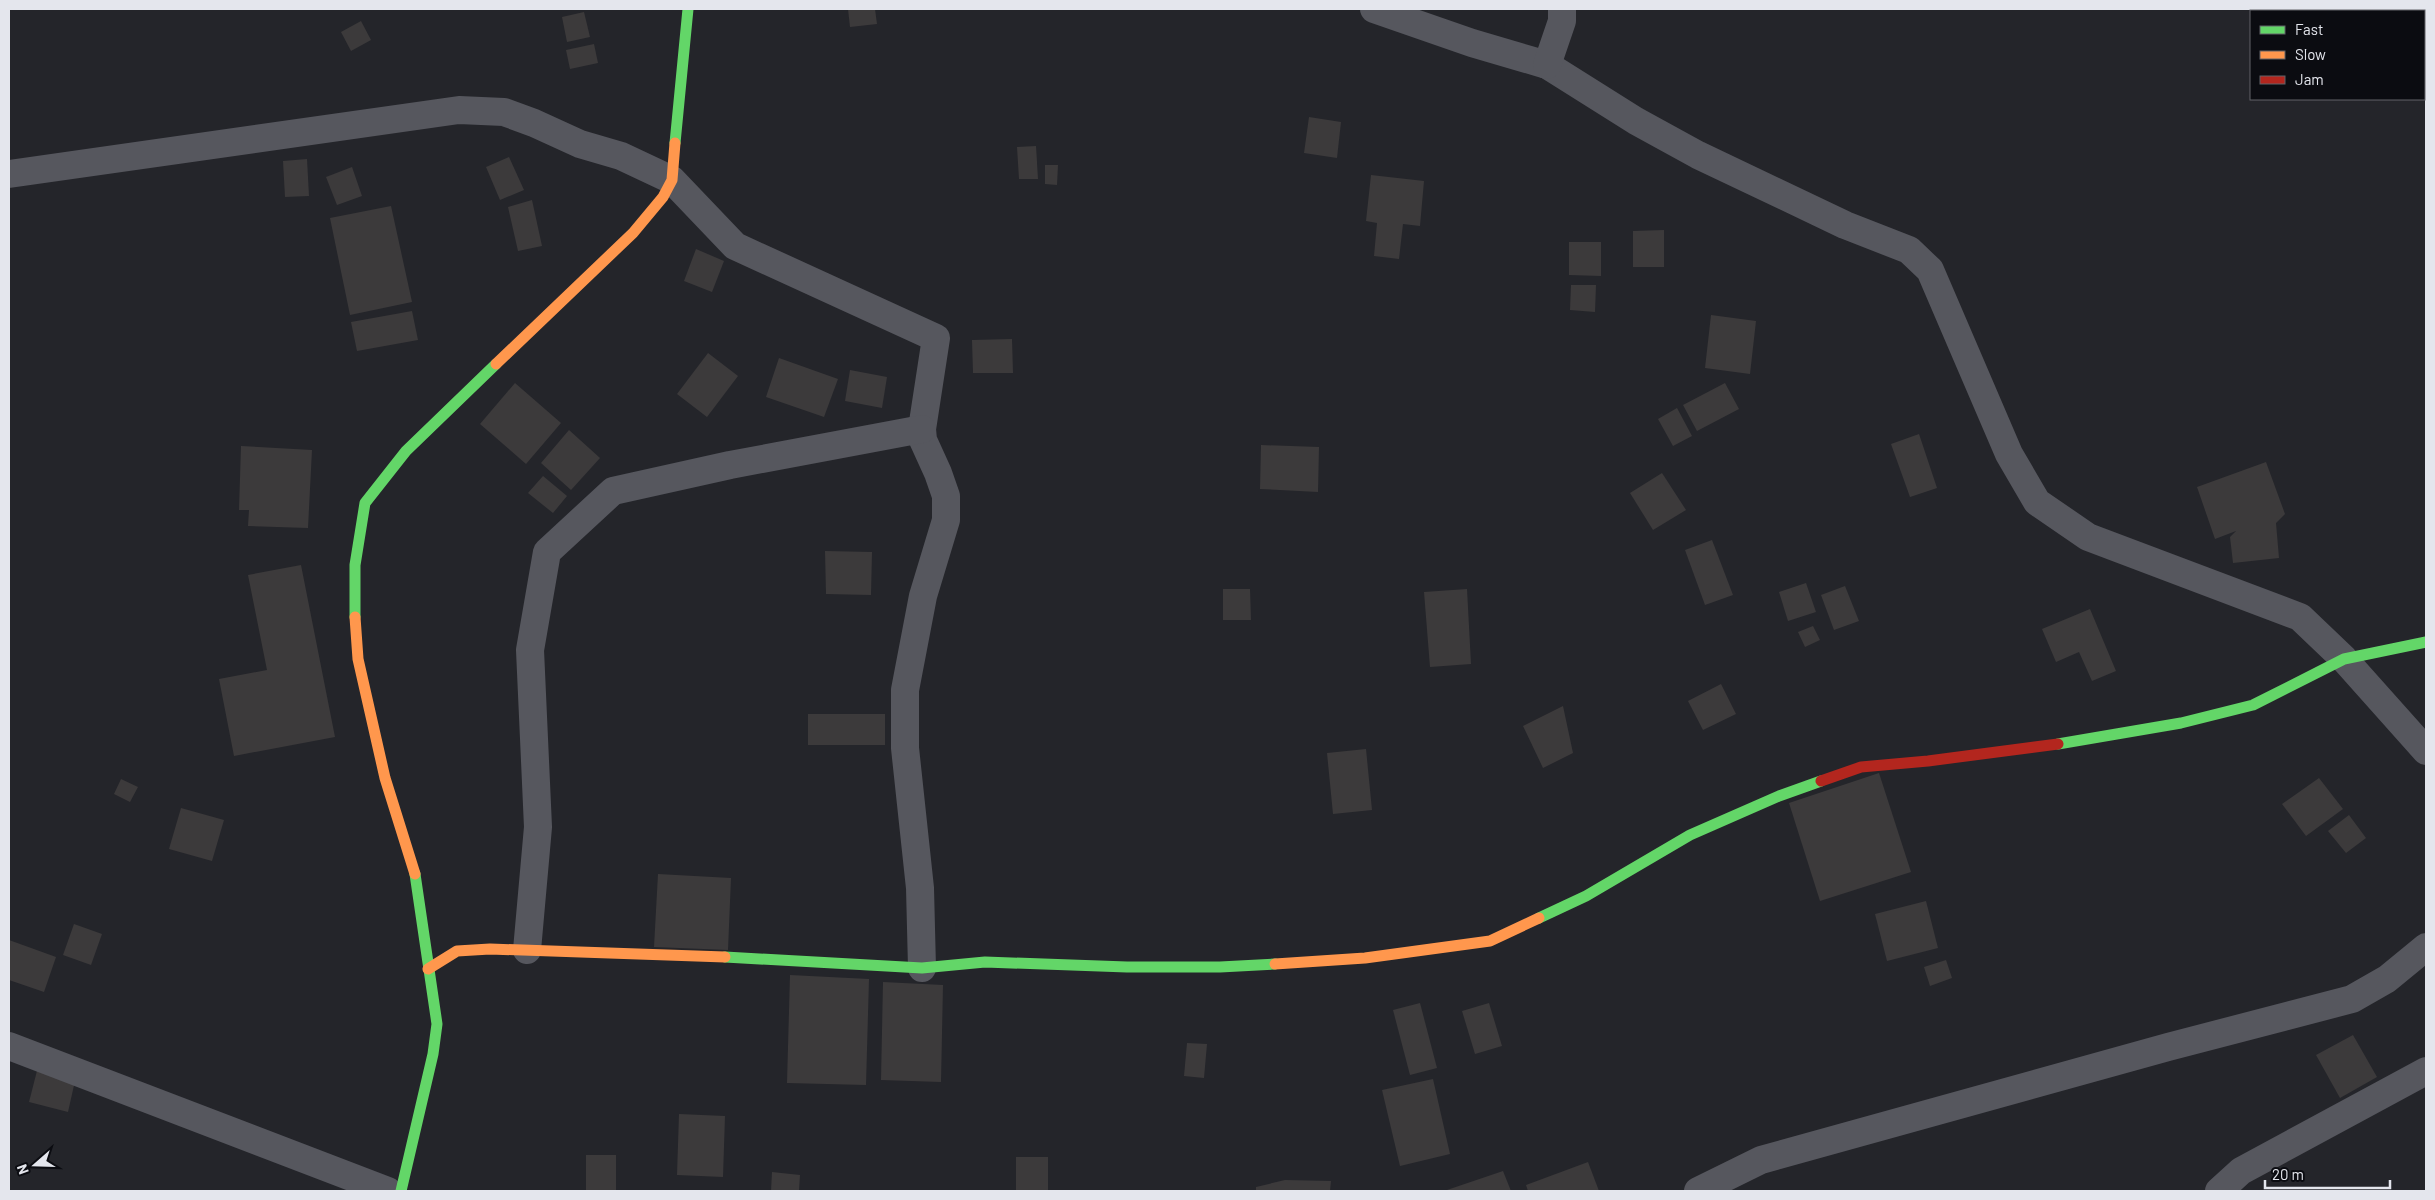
<svg xmlns="http://www.w3.org/2000/svg" width="2435" height="1200" font-family="Barlow,sans-serif">
	<style>
		.building { fill: #3c3a3b }
		.lines { fill: none; stroke-linecap: round; stroke-linejoin: round }
		.street { stroke: #56575e; stroke-width: 28 }
		.fast { stroke: #63d668; stroke-width: 11 }
		.slow { stroke: #ff974d; stroke-width: 11 }
		.jam { stroke: #b3261e; stroke-width: 11 }
	</style>
	<rect width="100%" height="100%" fill="#24252a"/>
	<g class="building">
		<path d="M848,9H875L877,24L850,27Z"/>
		<path d="M584,12L590,37L567,42L562,17Z"/>
		<path d="M361,21L371,40L351,51L341,32Z"/>
		<path d="M594,44L598,63L570,69L566,50Z"/>
		<path d="M1309,117L1341,122L1337,158L1304,153Z"/>
		<path d="M1036,146L1038,179H1019L1017,147Z"/>
		<path d="M509,157L524,190L500,200L486,167Z"/>
		<path d="M307,159L309,196L285,197L283,161Z"/>
		<path d="M1045,165H1058L1057,185L1045,184Z"/>
		<path d="M352,167L362,196L337,205L326,177Z"/>
		<path d="M1371,175L1424,181L1420,226L1403,224L1399,259L1374,256L1377,223L1366,221Z"/>
		<path d="M532,200L542,246L518,251L508,207Z"/>
		<path d="M391,206L412,302L350,315L330,218Z"/>
		<path d="M1664,230V267H1633V231Z"/>
		<path d="M1569,242H1601V276L1569,275Z"/>
		<path d="M696,249L724,261L712,292L684,281Z"/>
		<path d="M1571,285H1596L1595,312L1570,310Z"/>
		<path d="M412,311L418,340L357,351L351,322Z"/>
		<path d="M1711,315L1756,321L1750,374L1705,368Z"/>
		<path d="M1012,339L1013,373H973L972,340Z"/>
		<path d="M708,353L738,376L707,417L677,394Z"/>
		<path d="M779,358L838,379L824,417L766,397Z"/>
		<path d="M850,370L887,377L882,408L845,401Z"/>
		<path d="M515,383L561,423L526,464L480,424Z"/>
		<path d="M1725,383L1739,409L1697,431L1683,405Z"/>
		<path d="M1677,408L1692,436L1673,446L1658,419Z"/>
		<path d="M569,430L600,458L571,490L541,463Z"/>
		<path d="M1919,434L1937,488L1910,497L1891,444Z"/>
		<path d="M1261,445L1319,447L1318,492L1260,489Z"/>
		<path d="M241,446L312,450L308,528L248,526L249,510H239Z"/>
		<path d="M2266,462L2285,514L2276,523L2279,558L2233,563L2230,537L2236,531L2215,539L2197,487Z"/>
		<path d="M1662,473L1686,510L1653,530L1630,493Z"/>
		<path d="M543,476L567,496L553,513L528,493Z"/>
		<path d="M1712,540L1733,595L1705,605L1685,550Z"/>
		<path d="M825,551L872,552L871,595L826,594Z"/>
		<path d="M301,565L335,737L234,756L219,679L267,670L248,575Z"/>
		<path d="M1806,583L1816,612L1788,621L1779,592Z"/>
		<path d="M1845,586L1859,621L1834,630L1821,595Z"/>
		<path d="M1223,589H1250L1251,620H1223Z"/>
		<path d="M1467,589L1471,664L1430,667L1424,592Z"/>
		<path d="M2090,609L2116,671L2092,681L2079,652L2056,662L2042,629Z"/>
		<path d="M1813,626L1820,640L1805,647L1798,632Z"/>
		<path d="M1721,684L1736,714L1703,730L1688,701Z"/>
		<path d="M1563,706L1573,753L1543,768L1523,726Z"/>
		<rect x="808" y="714" width="77" height="31"/>
		<path d="M1366,749L1372,810L1333,814L1327,753Z"/>
		<path d="M1879,773L1911,872L1820,901L1789,803Z"/>
		<path d="M2319,778L2343,809L2306,836L2282,804Z"/>
		<path d="M121,779L138,787L130,802L114,794Z"/>
		<path d="M181,808L224,820L212,861L169,849Z"/>
		<path d="M2349,815L2366,838L2346,853L2328,831Z"/>
		<path d="M658,874L731,878L728,950L654,947Z"/>
		<path d="M1926,901L1938,948L1887,961L1875,914Z"/>
		<path d="M74,924L102,934L91,965L63,955Z"/>
		<path d="M9,940L56,957L44,992L9,980Z"/>
		<path d="M1946,960L1952,978L1930,986L1924,967Z"/>
		<path d="M790,975L869,979L866,1085L787,1083Z"/>
		<path d="M883,982L943,985L941,1082L881,1080Z"/>
		<path d="M1420,1003L1437,1068L1410,1075L1393,1010Z"/>
		<path d="M1489,1003L1502,1046L1475,1054L1462,1011Z"/>
		<path d="M2353,1035L2377,1077L2340,1098L2316,1055Z"/>
		<path d="M1187,1043L1207,1044L1204,1078L1184,1076Z"/>
		<path d="M39,1063L77,1072L68,1112L29,1102Z"/>
		<path d="M1433,1079L1450,1154L1400,1166L1382,1090Z"/>
		<path d="M679,1114L725,1116L723,1177L677,1175Z"/>
		<rect x="586" y="1155" width="30" height="36"/>
		<rect x="1016" y="1157" width="32" height="34"/>
		<path d="M1588,1162L1599,1191H1528L1526,1185Z"/>
		<path d="M1503,1171L1511,1191H1444Z"/>
		<path d="M772,1172L800,1175L799,1191H771Z"/>
		<path d="M1285,1180L1331,1181L1330,1191H1256V1187Z"/>
	</g>
	<g class="lines">
		<g class="street">
			<path d="M1374,9L1472,43L1547,65L1636,121L1698,155L1845,225L1909,250L1930,270L2009,454L2037,502L2088,537L2300,617L2344,659L2426,751"/>
			<path d="M1547,65L1562,21V9"/>
			<path d="M9,174L459,110L504,112L534,123L580,144L621,156L672,180L735,246L936,338L922,429L923,440L938,473L946,496V520L923,596L905,690V748L920,888L922,968"/>
			<path d="M527,950L538,827L530,650L547,552L613,491L730,465L922,429"/>
			<path d="M9,1046L388,1191"/>
			<path d="M1698,1191L1761,1160L2168,1047L2352,999L2387,979L2426,947"/>
			<path d="M2219,1191L2241,1171L2426,1071"/>
		</g>
		<g class="fast">
			<path d="M675,143L688,9"/>
			<path d="M355,617V565L365,503L406,451L496,364"/>
			<path d="M2058,744L2181,723L2253,705L2344,659L2426,642"/>
			<path d="M1539,918L1586,896L1690,835L1779,796L1821,781"/>
			<path d="M725,957L922,968L985,962L1127,967H1220L1275,964"/>
			<path d="M401,1191L433,1054L437,1024L415,874"/>
		</g>
		<g class="slow">
			<path d="M496,364L633,233L663,197L672,180L675,143"/>
			<path d="M355,617L358,659L385,778L415,874"/>
			<path d="M1275,964L1365,958L1490,941L1539,918"/>
			<path d="M428,969L457,951L490,949L725,957"/>
		</g>
		<path class="jam" d="M1821,781L1861,767L1928,761L2058,744"/>
	</g>
	<rect width="2435" height="1200" fill="none" stroke="#e4e6ed" stroke-width="20"/>
	<rect x="2250" y="10" width="175" height="90" fill="#0b0c11" stroke="#626369"/>
	<rect x="2260" y="26" width="25" height="8" fill="#63d668" stroke="#626369"/>
	<text x="2295" y="35" font-size="15" fill="#e4e6ed">Fast</text>
	<rect x="2260" y="51" width="25" height="8" fill="#ff974d" stroke="#626369"/>
	<text x="2295" y="60" font-size="15" fill="#e4e6ed">Slow</text>
	<rect x="2260" y="76" width="25" height="8" fill="#b3261e" stroke="#626369"/>
	<text x="2295" y="85" font-size="15" fill="#e4e6ed">Jam</text>
	<g transform="translate(35 1165) rotate(250)" stroke="#0b0c11" stroke-width="4" paint-order="stroke">
	<path d="M0-4L9 19L0 12L-9 19Z" fill="#e4e6ed"/>
	<text y="-8" font-size="14" font-weight="bold" text-anchor="middle" fill="#e4e6ed">N</text>
	</g>
	<path d="M2265 1180v8h125v-8" fill="none" stroke="#e4e6ed" stroke-width="2.5"/>
	<text x="2272" y="1180" font-size="15" fill="#e4e6ed" stroke="#0b0c11" stroke-width="4" paint-order="stroke">20 m</text>
</svg>
